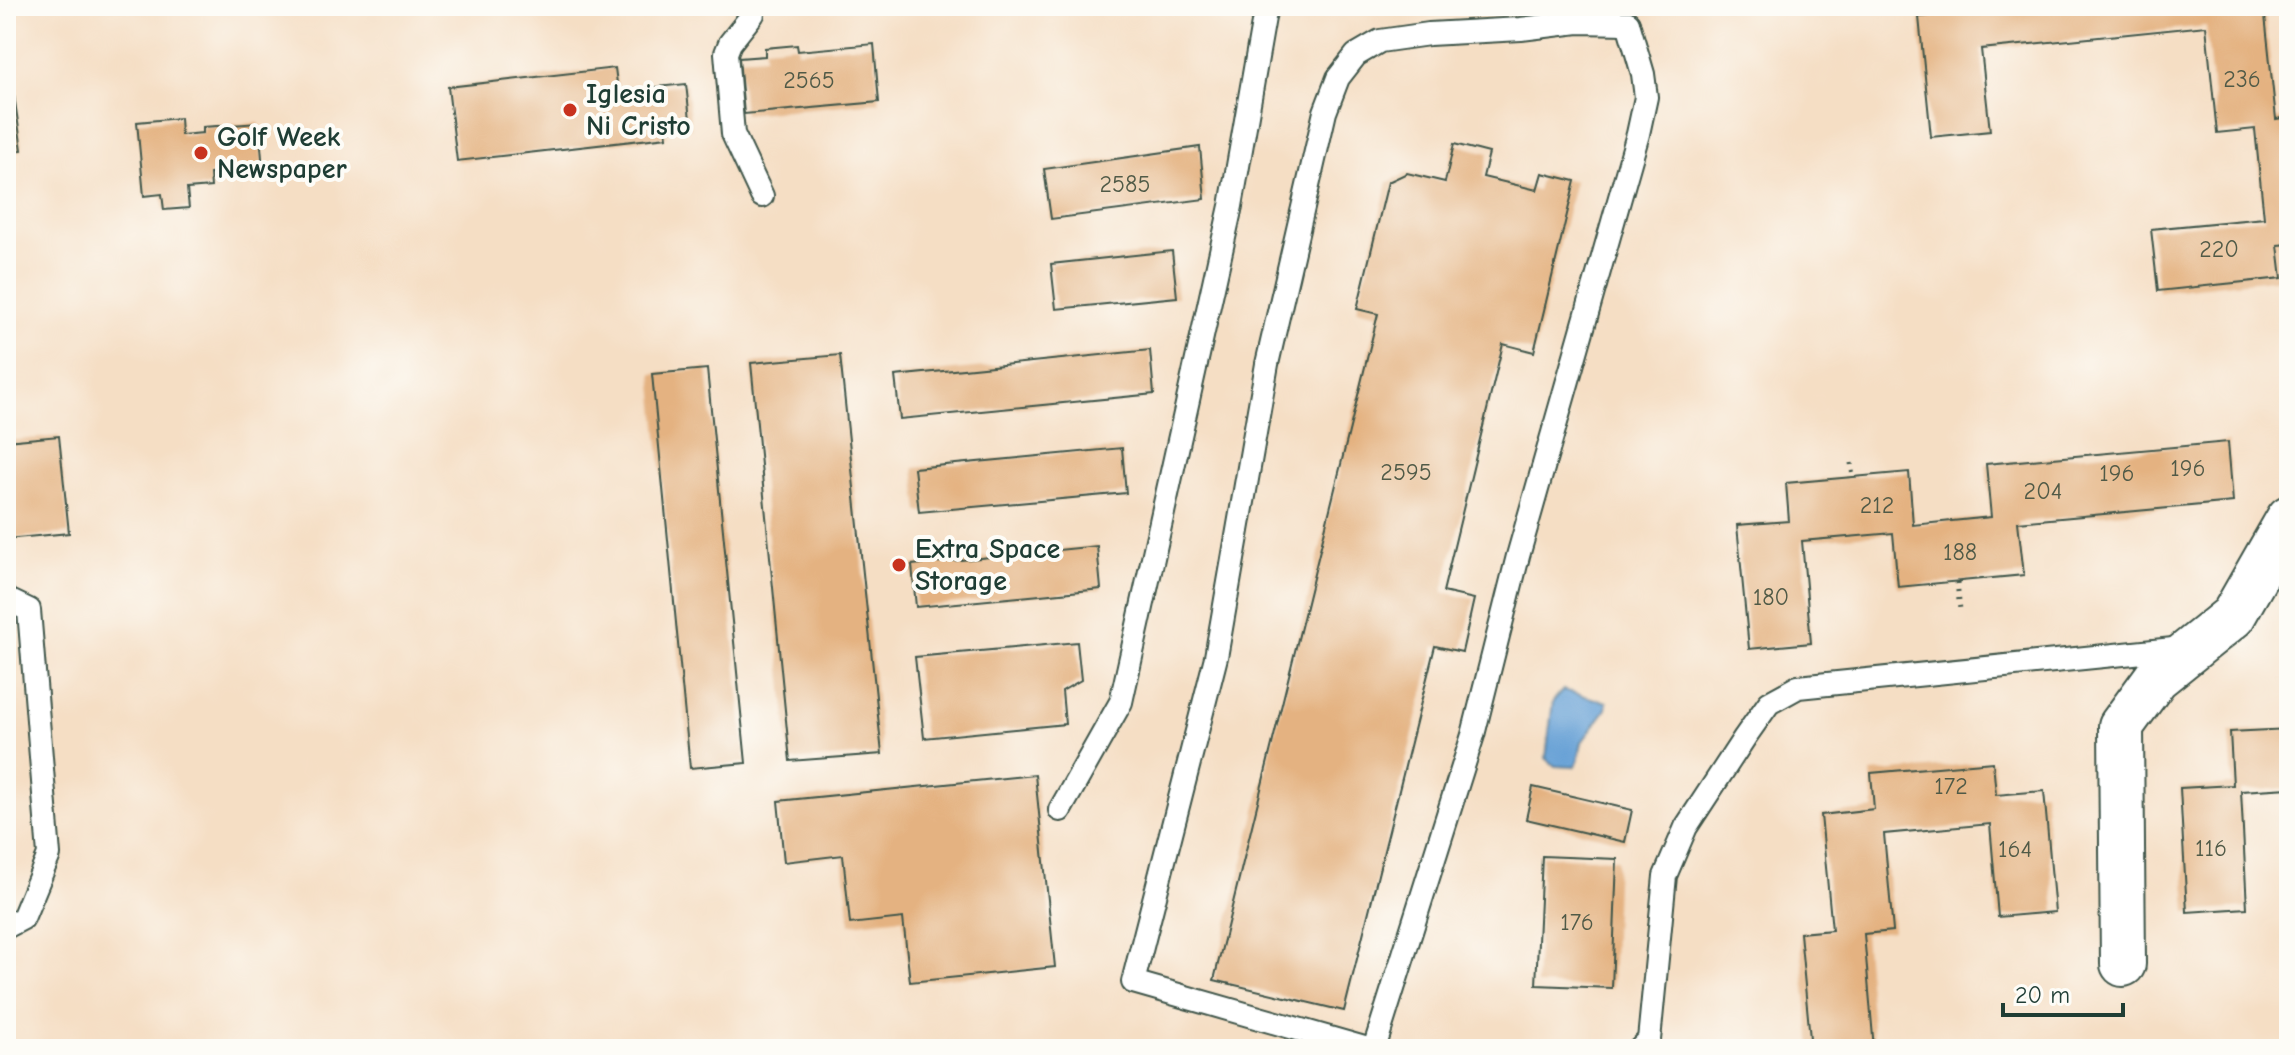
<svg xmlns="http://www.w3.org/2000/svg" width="2295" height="1055" font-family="'Comic Neue',sans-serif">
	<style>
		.water { fill: #67a1d6; stroke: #436f85; stroke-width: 2 }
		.building { fill: #e4b281 }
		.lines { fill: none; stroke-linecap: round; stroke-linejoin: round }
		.service-casing { stroke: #3f554a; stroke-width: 26 }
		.minor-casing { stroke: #3f554a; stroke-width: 48 }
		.path { stroke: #3f554a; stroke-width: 5; stroke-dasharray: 2 6; stroke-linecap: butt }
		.service { stroke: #fff; stroke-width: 22 }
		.minor { stroke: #fff; stroke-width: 44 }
		.poi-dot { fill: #c8321e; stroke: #fdfcf7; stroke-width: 3 }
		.labels { text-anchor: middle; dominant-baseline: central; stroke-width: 8; stroke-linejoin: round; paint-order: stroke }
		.number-label { font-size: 24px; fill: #505a47 }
		.poi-label { font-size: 28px; font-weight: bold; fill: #1f3d34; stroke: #fdfcf7; text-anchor: start }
	</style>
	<rect width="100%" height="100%" fill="#fdfcf7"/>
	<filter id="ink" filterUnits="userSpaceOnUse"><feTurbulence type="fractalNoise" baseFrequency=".0125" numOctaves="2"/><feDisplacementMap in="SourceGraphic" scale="16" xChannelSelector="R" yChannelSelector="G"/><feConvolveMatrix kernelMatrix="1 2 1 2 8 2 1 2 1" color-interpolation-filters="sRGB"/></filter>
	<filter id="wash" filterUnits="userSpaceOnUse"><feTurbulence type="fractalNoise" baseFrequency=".006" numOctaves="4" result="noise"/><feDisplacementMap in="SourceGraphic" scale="32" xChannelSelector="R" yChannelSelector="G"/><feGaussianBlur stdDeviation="1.8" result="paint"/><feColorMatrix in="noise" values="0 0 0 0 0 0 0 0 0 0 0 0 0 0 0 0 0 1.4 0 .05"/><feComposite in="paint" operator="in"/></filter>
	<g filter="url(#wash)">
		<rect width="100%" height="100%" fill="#f5dec4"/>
		<path class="water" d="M1563,690L1607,702L1606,709L1582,742L1578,762L1574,767L1555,766L1546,758L1553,701Z"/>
		<g id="blocks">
			<g class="building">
				<path d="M1968,6H2210V9L2264,6L2276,119L2289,117V244L2278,245L2282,278L2158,291L2151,229L2264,218L2255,129L2217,133L2206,26L1981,49L1990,131L1931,137L1919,17L1968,12Z"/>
				<path d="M874,44L879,102L744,114L739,58L765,56V48L797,45L798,51Z"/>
				<path d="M615,68L618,91L686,84L691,128L666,130L667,137L457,161L448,87Z"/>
				<path d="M14,95L22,150L6,152V96Z"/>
				<path d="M180,118L181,135L203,133V127L259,123L263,170L210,174L211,187L187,189L189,208L164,210L162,194L144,196L137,122Z"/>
				<path d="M1454,144L1489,153L1483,177L1537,190L1542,173L1575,181L1534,352L1503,344L1443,592L1474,599L1462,652L1435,646L1344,1011L1214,980L1378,314L1357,309L1388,182L1407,173L1445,182Z"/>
				<path d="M1200,147L1205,199L1051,219L1044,169Z"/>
				<path d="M1172,251L1177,297L1056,309L1051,264Z"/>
				<path d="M1150,350L1154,394L900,419L895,376Z"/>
				<path d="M840,355L882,754L790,761L751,363Z"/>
				<path d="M707,369L746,763L690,768L652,374Z"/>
				<path d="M59,436L69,533L6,539V441Z"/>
				<path d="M2228,442L2233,502L2018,522L2024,575L1898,587L1893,533L1802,541L1811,643L1749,649L1737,525L1789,521L1786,483L1909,472L1913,525L1991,517L1986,464Z"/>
				<path d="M1122,448L1126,493L919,512L914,468Z"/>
				<path d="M1097,546L1101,589L916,607L912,565Z"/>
				<path d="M1077,642L1081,680L1062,691L1065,724L924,738L915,657Z"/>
				<path d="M2289,729V788L2241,791L2247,908L2187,912L2180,788L2233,785L2230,732Z"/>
				<path d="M1993,762L1996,795L2044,791L2055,912L1998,917L1990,824L1884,834L1893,931L1864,934L1874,1049H1811L1800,933L1832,930L1821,815L1874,809L1871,773Z"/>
				<path d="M1035,775L1055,967L910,982L903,918L850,924L843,855L784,862L778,801Z"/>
				<path d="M1533,787L1632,810L1625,842L1526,819Z"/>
				<path d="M1542,856L1617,859L1612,988L1536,985Z"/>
			</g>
		</g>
	</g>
	<g filter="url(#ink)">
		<use href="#blocks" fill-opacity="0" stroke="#3f554a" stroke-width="2"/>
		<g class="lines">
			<defs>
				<g id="service">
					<path d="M752,6L753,14L730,43L726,53L733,134L762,196"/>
					<path d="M6,599L29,610L49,855L23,918L6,927"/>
					<path d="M1060,810L1121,702L1231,206L1266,6"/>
					<path d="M1368,1049L1133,982L1216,657L1267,364L1325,112L1338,78L1356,55L1380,41L1429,34L1521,29L1578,22L1628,23"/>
					<path d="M1374,1049L1473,735L1518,556L1638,134L1646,97L1643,74L1628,23"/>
					<path d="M1640,1049L1649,1040L1665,876L1686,827L1745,737L1769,703L1798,687L2183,648"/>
				</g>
				<path id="minor" d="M2123,964L2121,726L2156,678L2233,616L2289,518"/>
			</defs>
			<use href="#service" class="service-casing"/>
			<use href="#minor" class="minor-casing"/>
			<g class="path">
				<path d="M1851,463L1853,477"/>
				<path d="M1957,582L1960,610"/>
			</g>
			<use href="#service" class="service"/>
			<use href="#minor" class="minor"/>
		</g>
	</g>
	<g class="poi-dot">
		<circle cx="570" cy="110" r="8"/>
		<circle cx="201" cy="153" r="8"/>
		<circle cx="899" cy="565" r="8"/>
	</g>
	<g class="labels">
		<g class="number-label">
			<text x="2242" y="79">236</text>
			<text x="809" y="80">2565</text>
			<text x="1125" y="184">2585</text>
			<text x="2219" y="249">220</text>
			<text x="2188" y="468">196</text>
			<text x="1406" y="472">2595</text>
			<text x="2117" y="473">196</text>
			<text x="2043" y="491">204</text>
			<text x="1877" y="505">212</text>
			<text x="1960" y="552">188</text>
			<text x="1771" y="597">180</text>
			<text x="1951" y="786">172</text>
			<text x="2211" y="848">116</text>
			<text x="2015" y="849">164</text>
			<text x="1577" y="922">176</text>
		</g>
		<g class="poi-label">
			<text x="586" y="94">Iglesia<tspan x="586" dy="32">Ni Cristo</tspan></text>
			<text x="217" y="137">Golf Week<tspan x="217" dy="32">Newspaper</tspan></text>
			<text x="915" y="549">Extra Space<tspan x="915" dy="32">Storage</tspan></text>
		</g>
	</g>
	<rect width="2295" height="1055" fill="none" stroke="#fdfcf7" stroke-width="32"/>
	<path d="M2003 1003v12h120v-12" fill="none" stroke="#1f3d34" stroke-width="4"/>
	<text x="2015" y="1003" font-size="24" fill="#1f3d34" stroke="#fdfcf7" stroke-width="6" paint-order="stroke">20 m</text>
</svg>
